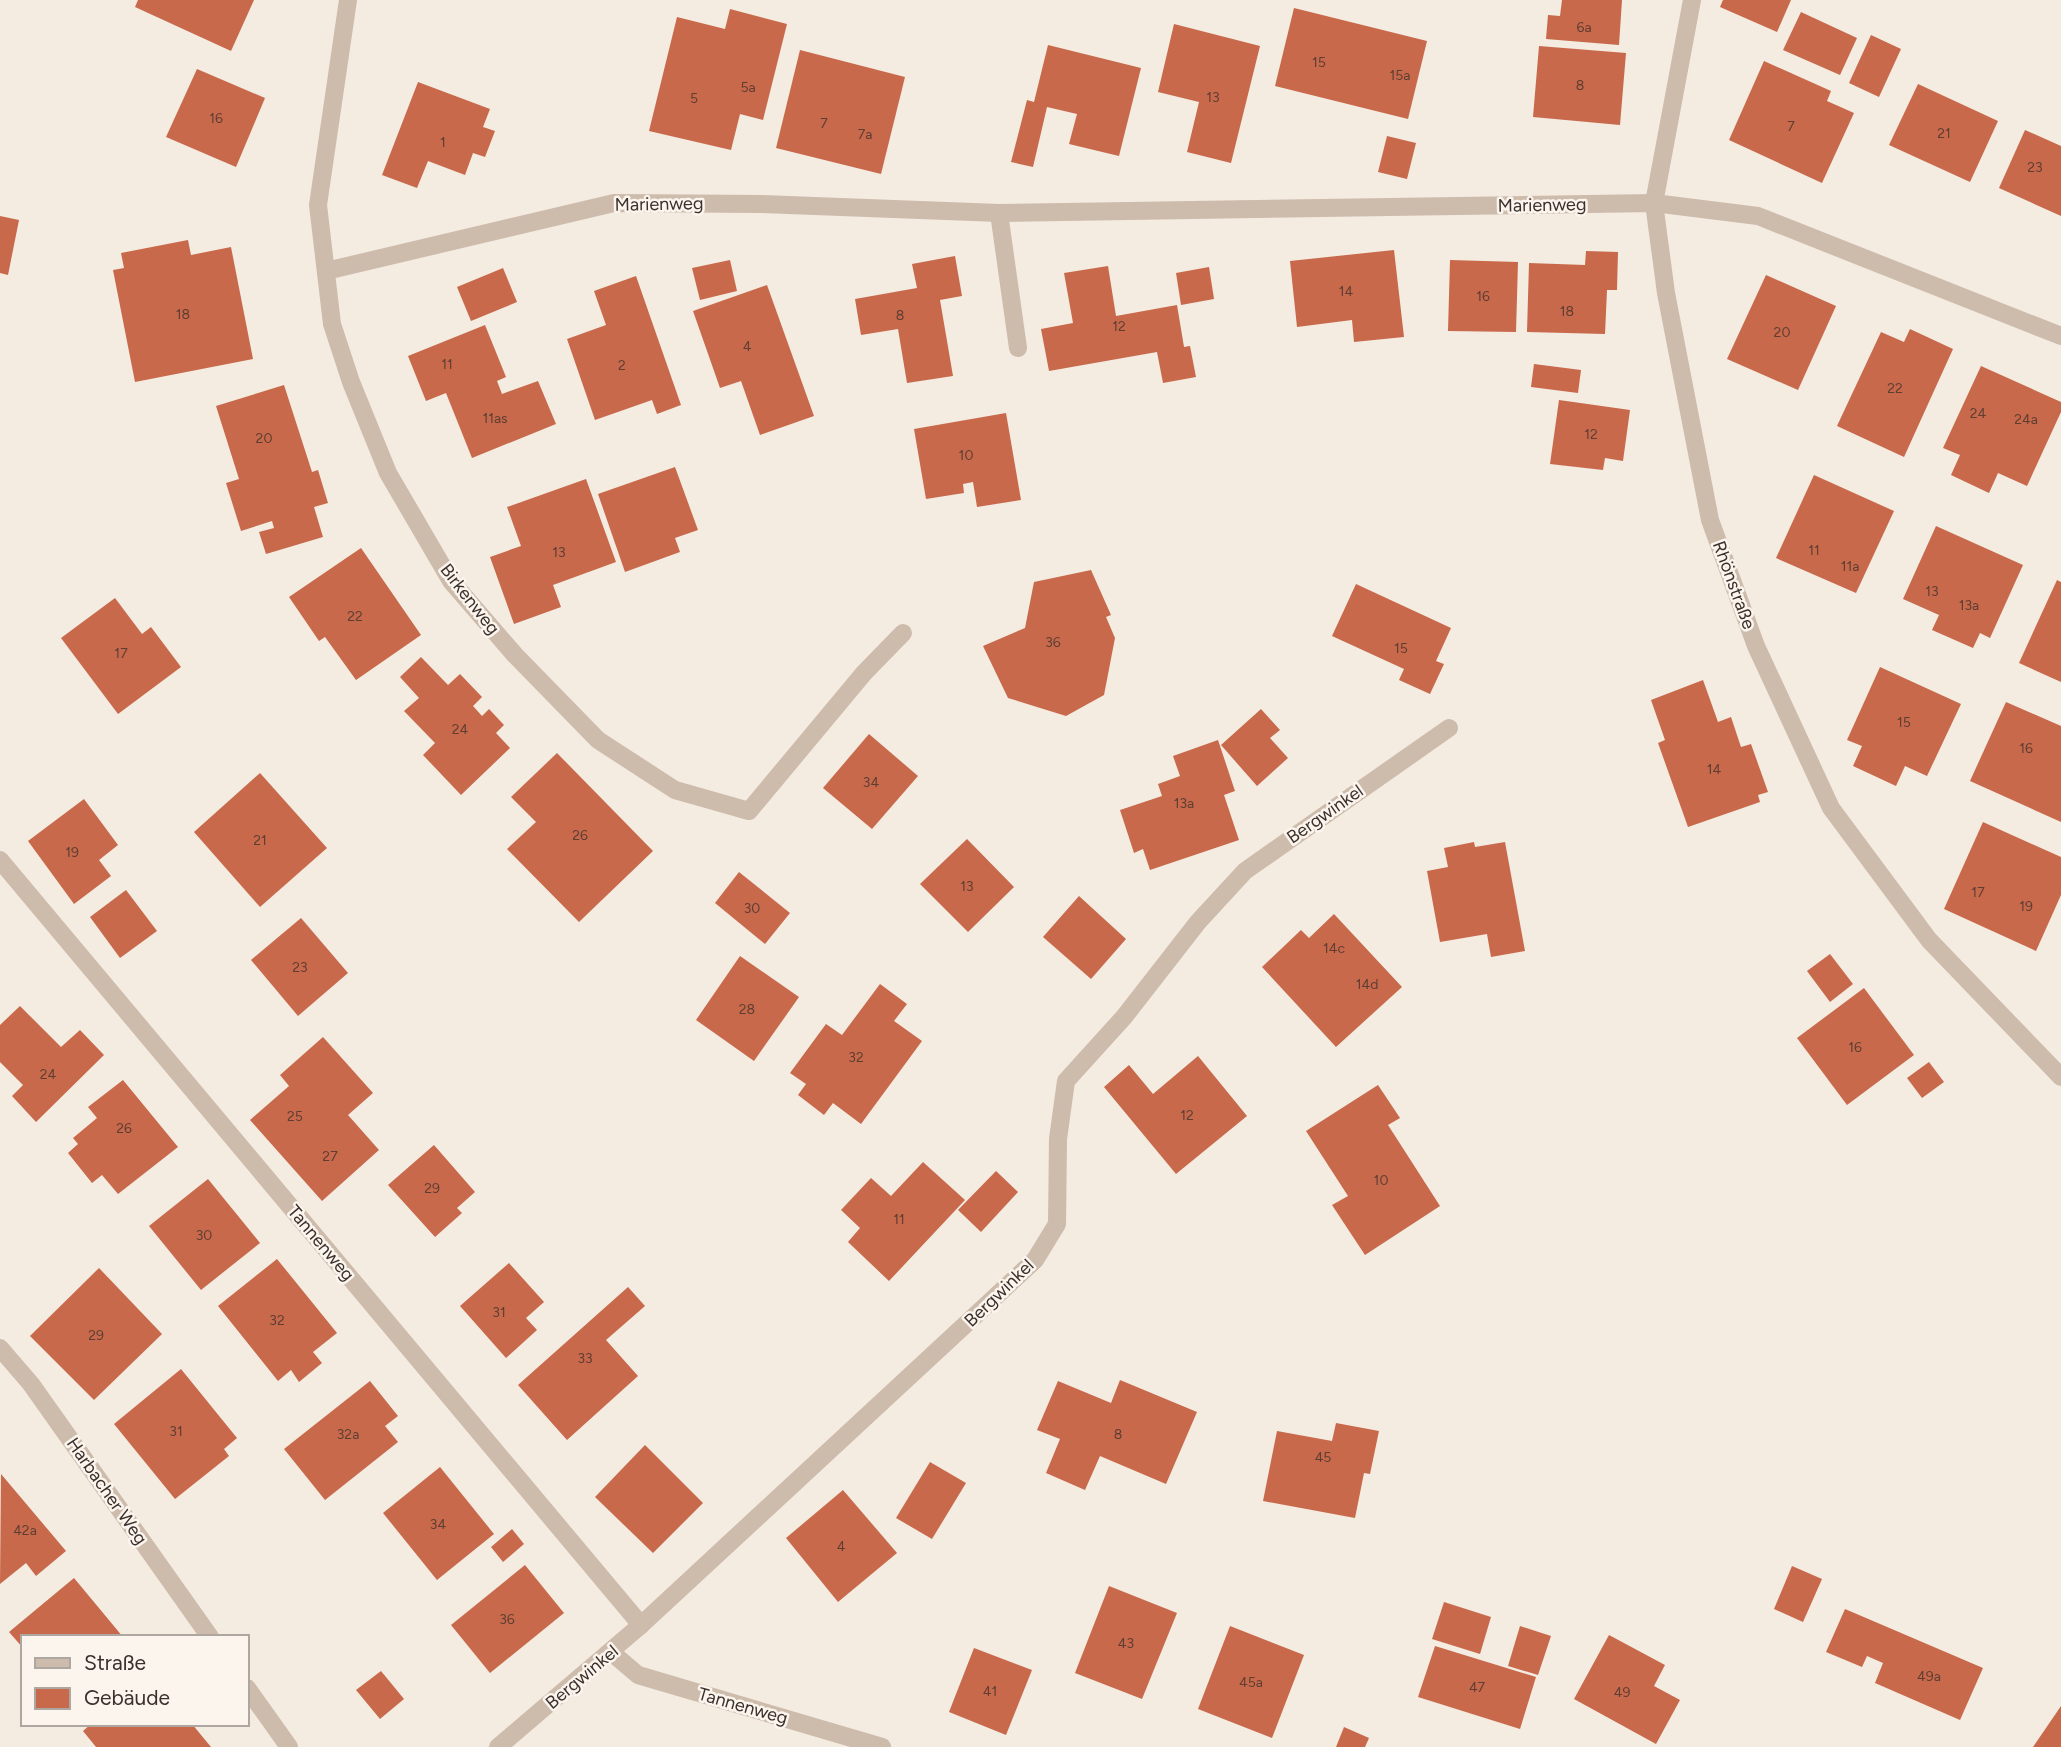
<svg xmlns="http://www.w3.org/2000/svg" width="2061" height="1747" font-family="Figtree,sans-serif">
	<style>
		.building { fill: #c8694b }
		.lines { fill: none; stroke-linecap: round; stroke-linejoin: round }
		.lane { stroke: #cdbbac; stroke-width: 18 }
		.street { stroke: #cdbbac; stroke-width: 18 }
		.labels { text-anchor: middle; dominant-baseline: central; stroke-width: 5; stroke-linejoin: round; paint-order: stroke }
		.number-label { font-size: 14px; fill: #5e3e33 }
		.street-label { font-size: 18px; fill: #3b302b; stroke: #fbf5ee }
	</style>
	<rect width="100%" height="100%" fill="#f4ebe1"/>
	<g class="building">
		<path d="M138,0H254L231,51L135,7Z"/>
		<path d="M1562,0H1622L1619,45L1546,39L1548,15L1560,16Z"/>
		<path d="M1723,0H1791L1777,32L1720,7Z"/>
		<path d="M1294,8L1427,41L1408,119L1275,86Z"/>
		<path d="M730,9L787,24L763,120L740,114L731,150L649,131L677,17L725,29Z"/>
		<path d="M1801,12L1857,38L1840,75L1783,50Z"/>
		<path d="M1174,24L1260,46L1231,163L1187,152L1199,102L1158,92Z"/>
		<path d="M1871,35L1901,49L1879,97L1849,83Z"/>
		<path d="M1048,45L1141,68L1119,156L1069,144L1077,114L1047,107L1033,167L1011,162L1027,100L1034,102Z"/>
		<path d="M1539,46L1626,53L1620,125L1533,117Z"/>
		<path d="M800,50L905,77L881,174L776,148Z"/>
		<path d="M1764,61L1831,91L1827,101L1854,113L1822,183L1729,140Z"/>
		<path d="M197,69L265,98L236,167L166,137Z"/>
		<path d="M418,82L490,109L483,127L495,131L485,157L473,153L465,175L428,161L417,188L382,175Z"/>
		<path d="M1918,84L1998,121L1970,182L1889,145Z"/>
		<path d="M2025,130L2061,146V216L1999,188Z"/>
		<path d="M1387,136L1416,143L1407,179L1378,172Z"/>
		<path d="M0,216L19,220L8,275L0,273Z"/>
		<path d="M188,240L191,255L231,247L253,359L135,382L113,270L124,268L121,253Z"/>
		<path d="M1394,250L1404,337L1354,342L1352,320L1297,327L1290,261Z"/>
		<path d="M1586,251L1618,252L1617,290H1607L1605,334L1527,332L1529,263L1585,265Z"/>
		<path d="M955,256L962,296L940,300L953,376L907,383L898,329L861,335L855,299L917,288L912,264Z"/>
		<path d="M730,260L737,291L700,300L692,268Z"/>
		<path d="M1450,260L1518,262L1516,332L1448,331Z"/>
		<path d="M1108,266L1116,316L1177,305L1184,347L1190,346L1196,377L1163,383L1157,352L1049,371L1041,329L1073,323L1064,273Z"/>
		<path d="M1209,267L1214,299L1181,305L1176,273Z"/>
		<path d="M503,268L517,302L471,321L457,287Z"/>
		<path d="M1766,275L1836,306L1798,390L1727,359Z"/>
		<path d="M636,276L681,405L657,414L652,400L595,420L567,339L606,325L594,291Z"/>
		<path d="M767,285L814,416L760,435L741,381L720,388L693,311Z"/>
		<path d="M485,325L506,377L497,381L502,394L538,381L556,424L472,458L446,393L426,401L408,356Z"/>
		<path d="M1910,329L1953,349L1904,457L1837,426L1881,332L1904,342Z"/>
		<path d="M1534,364L1581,370L1578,393L1531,387Z"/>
		<path d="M1981,366L2061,402V412L2027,486L1998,473L1989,493L1951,475L1960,455L1943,448Z"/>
		<path d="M284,385L312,472L318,470L328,503L314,507L323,537L266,554L259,532L274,528L272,521L241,531L226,483L239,479L216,406Z"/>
		<path d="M1559,400L1630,410L1623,461L1605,458L1603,470L1550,464Z"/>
		<path d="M1006,413L1021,500L977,507L973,482L963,484L964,493L926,499L914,429Z"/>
		<path d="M675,467L698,530L675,538L680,552L625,572L598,494Z"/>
		<path d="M1814,475L1894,511L1856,593L1776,558Z"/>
		<path d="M586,479L616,562L553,585L561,607L514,624L490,557L521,546L507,507Z"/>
		<path d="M1936,526L2023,565L1990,638L1980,633L1973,648L1932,630L1939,615L1903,599Z"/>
		<path d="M361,548L421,635L356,680L325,637L319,641L289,597Z"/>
		<path d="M1091,570L1111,615L1106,617L1115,638L1104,695L1066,716L1008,698L983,646L1025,628L1034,582Z"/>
		<path d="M2057,580L2061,582V682L2019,663Z"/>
		<path d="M1356,584L1451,628L1436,661L1444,664L1430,694L1399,680L1404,669L1332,636Z"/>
		<path d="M115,598L142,634L151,627L181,667L118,714L61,638Z"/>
		<path d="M421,657L448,685L460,674L482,697L473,706L482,716L489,709L504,725L496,733L510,748L461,795L423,755L435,743L404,711L419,698L400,677Z"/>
		<path d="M1880,667L1961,704L1927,776L1905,766L1896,786L1853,766L1862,746L1847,740Z"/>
		<path d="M1703,680L1718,722L1731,717L1741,747L1751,744L1768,792L1758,795L1760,802L1688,827L1658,743L1665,740L1651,700Z"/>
		<path d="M2006,702L2061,726V822L1970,781Z"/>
		<path d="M1261,709L1280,730L1270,738L1288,758L1257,786L1221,745Z"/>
		<path d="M869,734L918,776L872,829L823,788Z"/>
		<path d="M1218,740L1235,791L1224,795L1239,840L1150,870L1143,849L1134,853L1120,810L1162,796L1158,784L1180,776L1173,756Z"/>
		<path d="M557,753L653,851L579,922L507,849L536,822L511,797Z"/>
		<path d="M260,773L327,848L260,907L194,832Z"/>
		<path d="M84,799L118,845L99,860L111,876L74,904L28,841Z"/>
		<path d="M1983,822L2061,857V895L2036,951L1944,909Z"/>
		<path d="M967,839L1014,887L968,932L920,884Z"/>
		<path d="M1474,842L1475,847L1505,842L1525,951L1491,957L1487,934L1440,942L1427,871L1448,867L1444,848Z"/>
		<path d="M739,872L790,913L765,944L715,903Z"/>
		<path d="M126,890L157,931L120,958L90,917Z"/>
		<path d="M1079,896L1126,939L1091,979L1043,937Z"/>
		<path d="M1334,914L1402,987L1336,1047L1262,967L1301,930L1309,938Z"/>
		<path d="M301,918L348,973L298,1016L251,960Z"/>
		<path d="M1830,954L1853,984L1830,1002L1807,971Z"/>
		<path d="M740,956L799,997L754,1061L696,1020Z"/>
		<path d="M880,984L907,1004L894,1021L922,1041L861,1124L833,1103L824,1115L798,1095L806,1084L790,1073L826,1024L842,1035Z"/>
		<path d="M1864,988L1914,1055L1847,1105L1797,1038Z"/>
		<path d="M20,1006L61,1047L80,1030L104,1055L36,1122L12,1096L23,1085L0,1062V1025Z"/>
		<path d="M323,1037L373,1093L348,1115L379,1150L322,1201L250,1120L289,1086L280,1075Z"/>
		<path d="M1198,1056L1247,1116L1176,1174L1104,1087L1129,1065L1153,1094Z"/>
		<path d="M1929,1062L1944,1082L1922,1098L1907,1078Z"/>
		<path d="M123,1080L178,1147L118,1194L102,1175L92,1183L68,1153L78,1144L73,1138L97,1118L88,1107Z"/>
		<path d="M1378,1085L1400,1118L1388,1125L1440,1206L1365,1255L1332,1205L1348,1196L1306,1131Z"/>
		<path d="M434,1145L475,1192L457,1208L462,1213L435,1237L388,1185Z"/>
		<path d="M923,1162L965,1200L889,1281L848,1242L860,1228L841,1210L871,1178L891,1196Z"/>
		<path d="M996,1171L1018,1192L981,1232L958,1210Z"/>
		<path d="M208,1179L260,1243L201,1290L149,1226Z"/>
		<path d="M277,1259L337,1333L313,1352L322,1363L299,1382L291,1370L278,1381L218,1306Z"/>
		<path d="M509,1263L544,1302L526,1318L537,1330L506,1358L460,1306Z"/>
		<path d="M99,1268L162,1334L94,1400L30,1336Z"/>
		<path d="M628,1287L645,1306L606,1340L638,1376L567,1440L518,1385Z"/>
		<path d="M181,1369L237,1438L224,1449L229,1456L175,1499L114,1424Z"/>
		<path d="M1120,1380L1197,1412L1166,1484L1100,1456L1085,1490L1046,1473L1060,1439L1037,1430L1058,1381L1111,1403Z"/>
		<path d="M370,1381L398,1416L385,1426L398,1442L325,1500L284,1449Z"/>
		<path d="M1336,1423L1379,1431L1370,1474L1364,1473L1355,1518L1263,1501L1277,1431L1332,1441Z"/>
		<path d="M645,1445L703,1503L653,1553L595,1497Z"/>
		<path d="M930,1462L966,1483L932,1539L896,1518Z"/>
		<path d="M440,1467L494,1534L437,1580L383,1513Z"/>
		<path d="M1,1474L66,1551L36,1576L26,1563L0,1584Z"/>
		<path d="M843,1490L897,1553L838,1602L786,1538Z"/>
		<path d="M512,1529L524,1544L503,1562L491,1547Z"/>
		<path d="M525,1565L564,1613L490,1673L451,1625Z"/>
		<path d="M1792,1566L1822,1579L1803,1622L1774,1609Z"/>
		<path d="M74,1578L123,1637H23V1648L9,1632Z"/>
		<path d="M1109,1586L1177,1613L1142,1699L1075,1673Z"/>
		<path d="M1444,1602L1491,1617L1480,1654L1432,1639Z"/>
		<path d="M1845,1609L1983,1668L1960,1720L1875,1683L1883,1663L1867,1656L1862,1667L1826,1652Z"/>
		<path d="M1230,1626L1304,1655L1272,1738L1198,1709Z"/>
		<path d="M1520,1626L1551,1636L1538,1675L1508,1666Z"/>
		<path d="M1609,1635L1665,1665L1654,1686L1680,1700L1656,1744L1574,1699Z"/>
		<path d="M1435,1646L1536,1677L1520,1729L1418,1697Z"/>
		<path d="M974,1648L1032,1670L1006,1735L949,1712Z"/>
		<path d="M381,1671L404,1699L380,1719L356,1690Z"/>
		<path d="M2061,1706V1747H2033Z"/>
		<path d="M91,1724H192L211,1747H96L83,1731Z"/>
		<path d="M1344,1727L1369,1738L1365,1747H1336Z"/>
	</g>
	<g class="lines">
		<path class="lane" d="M999,213L1018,348"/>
		<g class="street">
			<path d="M348,0L318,205L332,324L351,382L388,473L451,581L515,655L598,740L675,790L749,811L864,673L903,633"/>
			<path d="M1692,0L1654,203L1666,293L1710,520L1756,646L1831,808L1929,940L2061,1077"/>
			<path d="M326,271L614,203L762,204L999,213L1654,203L1758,216L2061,336"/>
			<path d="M0,860L641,1625"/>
			<path d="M0,1348L31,1384L210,1637"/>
			<path d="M611,1652L638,1675L882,1747"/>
			<path d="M247,1688L289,1747"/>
			<path d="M498,1747L641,1625L1035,1260L1057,1224L1058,1139L1066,1081L1124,1017L1198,922L1245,871L1449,728"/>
		</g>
	</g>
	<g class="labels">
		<g class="number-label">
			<text x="1584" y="27">6a</text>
			<text x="1319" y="62">15</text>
			<text x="1400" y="75">15a</text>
			<text x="1580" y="85">8</text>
			<text x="748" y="87">5a</text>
			<text x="1213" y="97">13</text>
			<text x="694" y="98">5</text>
			<text x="216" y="118">16</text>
			<text x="824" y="123">7</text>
			<text x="1791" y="126">7</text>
			<text x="1944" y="133">21</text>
			<text x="865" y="134">7a</text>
			<text x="443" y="142">1</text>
			<text x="2035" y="167">23</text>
			<text x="1346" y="291">14</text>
			<text x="1483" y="296">16</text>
			<text x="1567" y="311">18</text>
			<text x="183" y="314">18</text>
			<text x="900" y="315">8</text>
			<text x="1119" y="326">12</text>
			<text x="1782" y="332">20</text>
			<text x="747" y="346">4</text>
			<text x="447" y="364">11</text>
			<text x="622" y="365">2</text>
			<text x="1895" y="388">22</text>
			<text x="1978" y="413">24</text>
			<text x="495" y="418">11as</text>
			<text x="2026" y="419">24a</text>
			<text x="1591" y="434">12</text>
			<text x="264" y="438">20</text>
			<text x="966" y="455">10</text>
			<text x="1814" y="550">11</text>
			<text x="559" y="552">13</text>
			<text x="1850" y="566">11a</text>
			<text x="1932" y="591">13</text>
			<text x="1969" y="605">13a</text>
			<text x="355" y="616">22</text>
			<text x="1053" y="642">36</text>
			<text x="1401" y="648">15</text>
			<text x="121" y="653">17</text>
			<text x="1904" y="722">15</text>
			<text x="460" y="729">24</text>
			<text x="2026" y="748">16</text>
			<text x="1714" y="769">14</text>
			<text x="871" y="782">34</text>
			<text x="1184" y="803">13a</text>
			<text x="580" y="835">26</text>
			<text x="260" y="840">21</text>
			<text x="72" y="852">19</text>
			<text x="967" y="886">13</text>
			<text x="1978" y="892">17</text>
			<text x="2026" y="906">19</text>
			<text x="752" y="908">30</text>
			<text x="1334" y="948">14c</text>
			<text x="300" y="967">23</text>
			<text x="1367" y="984">14d</text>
			<text x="747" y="1009">28</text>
			<text x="1855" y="1047">16</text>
			<text x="856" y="1057">32</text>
			<text x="48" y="1074">24</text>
			<text x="1187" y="1115">12</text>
			<text x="295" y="1116">25</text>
			<text x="124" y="1128">26</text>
			<text x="330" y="1156">27</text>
			<text x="1381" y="1180">10</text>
			<text x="432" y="1188">29</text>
			<text x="899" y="1219">11</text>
			<text x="204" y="1235">30</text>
			<text x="499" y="1312">31</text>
			<text x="277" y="1320">32</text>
			<text x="96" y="1335">29</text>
			<text x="585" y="1358">33</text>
			<text x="176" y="1431">31</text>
			<text x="348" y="1434">32a</text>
			<text x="1118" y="1434">8</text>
			<text x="1323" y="1457">45</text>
			<text x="438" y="1524">34</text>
			<text x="25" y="1530">42a</text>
			<text x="841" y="1546">4</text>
			<text x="507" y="1619">36</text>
			<text x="1126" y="1643">43</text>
			<text x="1929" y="1676">49a</text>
			<text x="1251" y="1682">45a</text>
			<text x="1477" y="1687">47</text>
			<text x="990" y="1691">41</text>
			<text x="1622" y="1692">49</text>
		</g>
		<g class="street-label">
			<text transform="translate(659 204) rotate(-1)">Marienweg</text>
			<text transform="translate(1542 205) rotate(-1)">Marienweg</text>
			<text transform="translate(1734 585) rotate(70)">Rhönstraße</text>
			<text transform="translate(470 599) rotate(52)">Birkenweg</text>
			<text transform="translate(1325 814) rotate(-35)">Bergwinkel</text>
			<text transform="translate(321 1243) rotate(50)">Tannenweg</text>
			<text transform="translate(999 1293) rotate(-44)">Bergwinkel</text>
			<text transform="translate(107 1491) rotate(55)">Harbacher Weg</text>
			<text transform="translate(582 1677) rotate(-40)">Bergwinkel</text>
			<text transform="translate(743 1706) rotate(16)">Tannenweg</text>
		</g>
	</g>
	<rect x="21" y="1635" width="228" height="91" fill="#fbf5ee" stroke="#aea6a0" stroke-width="2"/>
	<rect x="35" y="1658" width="35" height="10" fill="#cdbbac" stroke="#aea6a0" stroke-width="2"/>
	<text x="84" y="1670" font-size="21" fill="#3b302b">Straße</text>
	<rect x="35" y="1688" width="35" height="21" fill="#c8694b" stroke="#aea6a0" stroke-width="2"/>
	<text x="84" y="1705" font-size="21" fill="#3b302b">Gebäude</text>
</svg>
